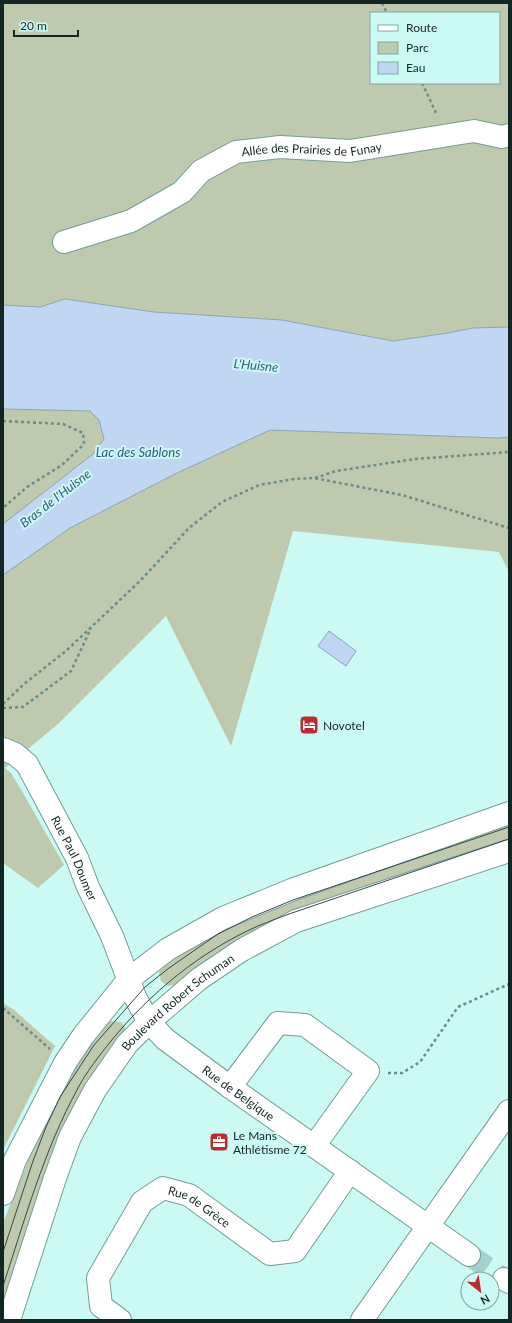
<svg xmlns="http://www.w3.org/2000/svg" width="512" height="1323" font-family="Lato,sans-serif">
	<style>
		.green { fill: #bfc9ad; fill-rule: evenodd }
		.water { fill: #c0d7f4; stroke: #8ca2b6 }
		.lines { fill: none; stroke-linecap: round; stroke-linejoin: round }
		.minor-tunnel { stroke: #a6d0cb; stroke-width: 22; stroke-dasharray: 22 11; stroke-linecap: butt }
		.minor-casing { stroke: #719d99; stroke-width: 24 }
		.path { stroke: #6c8c89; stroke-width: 2.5; stroke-dasharray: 3 3; stroke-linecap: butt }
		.minor { stroke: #fff; stroke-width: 22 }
		.tram { stroke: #334a48; stroke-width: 1 }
		.labels { text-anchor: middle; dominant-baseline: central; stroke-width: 4; stroke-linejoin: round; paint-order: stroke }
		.street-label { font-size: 12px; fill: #142624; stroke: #cbfaf5 }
		.poi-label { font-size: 12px; fill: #142624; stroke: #cbfaf5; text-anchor: start }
		.water-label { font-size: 13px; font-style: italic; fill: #385982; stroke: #cbfaf5 }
	</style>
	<rect width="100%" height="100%" fill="#cbfaf5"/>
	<g class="green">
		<path d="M3,3H509V327L473,328L448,333L393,341L282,320L154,312L65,299L40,307L3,305ZM371,13H499V83H371Z"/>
		<path d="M3,409L90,411L270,430L499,438L509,437V572L499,552L293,531L231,746L166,616L58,724L5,768L11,773L23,793L64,865L38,888L3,863Z"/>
		<path d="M509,823V844L199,966L174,985L168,986L161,981L159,973L161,966L176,953L250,911Z"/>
		<path d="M3,1003L14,1010L55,1046L3,1150Z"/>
		<path d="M108,1021L121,1022L126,1029L125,1036L3,1320V1223L48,1111L75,1063Z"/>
	</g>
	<g class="water">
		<path d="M65,299L154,312L282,320L393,341L448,333L473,328L509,327V437L499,438L270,430L175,474L70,528L3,575V524L93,454L104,439L99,420L90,411L3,409V305L40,307Z"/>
		<path d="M329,631L356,651L346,666L318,646Z"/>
	</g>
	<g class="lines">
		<path class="minor-tunnel" d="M469,1255L504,1279"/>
		<defs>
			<g id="minor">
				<path id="s1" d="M64,242L131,221L182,192L201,171L236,152L280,147L350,151L474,131L502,137L509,135"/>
				<path id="s2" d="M3,749L15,754L27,764L77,858L88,887L112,936L135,997L149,1022L165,1039L230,1087L469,1255"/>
				<path d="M230,1087L278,1023L305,1025L368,1071L314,1146"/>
				<path d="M3,1194L15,1160L65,1063L83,1036L129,979L168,949L223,918L294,889L509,813"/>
				<path d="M504,1279L509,1282"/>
				<path id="s3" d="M9,1320L55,1178L70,1137L95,1090L127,1044L149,1022L199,979L242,950L296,921L509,851"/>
				<path id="s4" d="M120,1320L101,1306L98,1278L142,1202L163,1188L189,1195L270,1254L295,1251L350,1171"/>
				<path d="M362,1320L509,1111"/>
			</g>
		</defs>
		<use href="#minor" class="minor-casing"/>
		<g class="path">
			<path d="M382,3L387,13"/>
			<path d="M422,83L437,115"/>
			<path d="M3,421L63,424L83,433L84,444L62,465L27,487L3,508"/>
			<path d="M315,478L336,471L415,459L509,452"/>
			<path d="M3,704L24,684L66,651L141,580L189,528L222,502L259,485L294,479L314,478L402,495L509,528"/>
			<path d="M3,708L23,707L71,671L91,628"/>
			<path d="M3,1008L50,1049"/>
			<path d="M388,1073H402L420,1062L458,1007L509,984"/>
		</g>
		<use href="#minor" class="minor"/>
		<g class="tram">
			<path d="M3,1252L33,1161L46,1127L60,1097L94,1045L145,987L169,968L218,934L252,917L293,900L509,827"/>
			<path d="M3,1286C25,1219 44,1150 78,1088C87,1071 99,1056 111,1041C150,993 201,951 258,926C268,922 278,918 289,914L509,839"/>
		</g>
	</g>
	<defs>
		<symbol id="hotel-square" viewBox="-11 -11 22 22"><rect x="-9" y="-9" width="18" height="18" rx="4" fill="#bb2b30" stroke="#cbfaf5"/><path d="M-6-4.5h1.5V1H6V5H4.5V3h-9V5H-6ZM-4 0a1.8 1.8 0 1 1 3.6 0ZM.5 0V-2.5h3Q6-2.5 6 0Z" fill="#fff"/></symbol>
		<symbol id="office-square" viewBox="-11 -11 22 22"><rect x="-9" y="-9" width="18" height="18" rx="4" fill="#bb2b30" stroke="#cbfaf5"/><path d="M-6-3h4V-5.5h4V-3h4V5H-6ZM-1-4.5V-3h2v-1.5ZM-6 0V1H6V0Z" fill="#fff"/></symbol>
	</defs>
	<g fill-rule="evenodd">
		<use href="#hotel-square" x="298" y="714" width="22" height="22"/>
		<use href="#office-square" x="208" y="1131" width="22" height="22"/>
	</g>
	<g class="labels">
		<g class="street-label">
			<text stroke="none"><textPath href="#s1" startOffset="273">Allée des Prairies de Funay</textPath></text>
			<text stroke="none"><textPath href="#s2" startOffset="134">Rue Paul Doumer</textPath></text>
			<text stroke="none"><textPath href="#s3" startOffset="368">Boulevard Robert Schuman</textPath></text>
			<text stroke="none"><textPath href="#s2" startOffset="429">Rue de Belgique</textPath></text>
			<text stroke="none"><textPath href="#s4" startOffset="206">Rue de Grèce</textPath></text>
		</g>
		<g class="poi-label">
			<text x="323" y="725">Novotel</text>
			<text x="233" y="1135">Le Mans<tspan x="233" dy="14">Athlétisme 72</tspan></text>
		</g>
		<g class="water-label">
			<text transform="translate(256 365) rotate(5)">L'Huisne</text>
			<text x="138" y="452">Lac des Sablons</text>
			<text transform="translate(55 498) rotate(-38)">Bras de l'Huisne</text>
		</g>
	</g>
	<rect width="512" height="1323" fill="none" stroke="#142624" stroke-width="8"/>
	<rect x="370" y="12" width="130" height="72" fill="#cbfaf5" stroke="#82a5a1"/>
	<rect x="378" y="25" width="20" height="6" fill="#ffffff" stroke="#82a5a1"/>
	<text x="406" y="32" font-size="12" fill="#142624">Route</text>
	<rect x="378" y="42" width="20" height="12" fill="#bfc9ad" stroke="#82a5a1"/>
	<text x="406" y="52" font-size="12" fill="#142624">Parc</text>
	<rect x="378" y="62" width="20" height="12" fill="#c0d7f4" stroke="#82a5a1"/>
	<text x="406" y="72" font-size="12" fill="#142624">Eau</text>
	<g transform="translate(480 1291) rotate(150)"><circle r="19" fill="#cbfaf5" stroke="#82a5a1"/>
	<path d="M0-3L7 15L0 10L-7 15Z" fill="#bb2b30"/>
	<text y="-6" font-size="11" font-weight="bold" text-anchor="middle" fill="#142624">N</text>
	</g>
	<path d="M14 30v6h64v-6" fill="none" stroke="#142624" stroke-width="2"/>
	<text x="20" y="30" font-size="12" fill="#142624" stroke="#cbfaf5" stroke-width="3" paint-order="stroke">20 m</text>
</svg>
